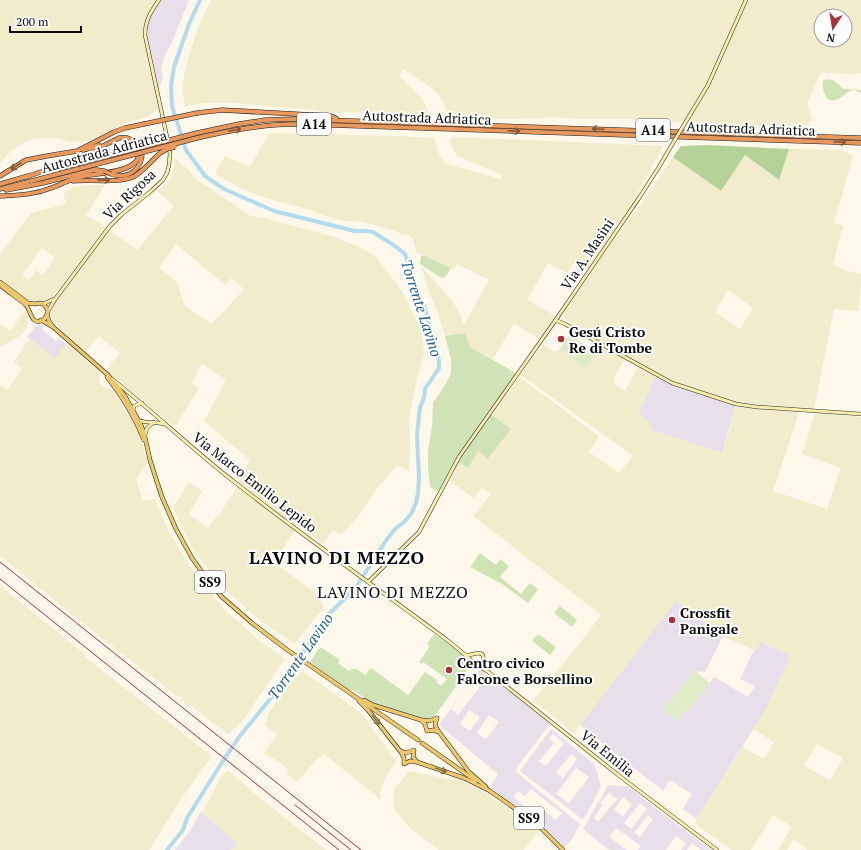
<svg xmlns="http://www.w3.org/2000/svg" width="861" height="850" font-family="'PT Serif',serif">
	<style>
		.industrial { fill: #e7dfe9; fill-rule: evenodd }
		.farmland { fill: #f0eccc; fill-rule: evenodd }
		.green { fill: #cfe3b7 }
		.forest { fill: #b4d298 }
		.pitch { fill: #e0ebc8 }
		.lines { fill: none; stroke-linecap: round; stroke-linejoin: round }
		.river { stroke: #b3dbef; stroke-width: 4 }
		.secondary-casing { stroke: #2c2c2c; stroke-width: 4 }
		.primary-casing { stroke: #1b1b1b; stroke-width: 4.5 }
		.highway-casing { stroke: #1b1b1b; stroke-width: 5 }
		.secondary { stroke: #f7ecaa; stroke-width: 3 }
		.primary { stroke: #ebc86b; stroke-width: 3.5 }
		.highway { stroke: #e6985e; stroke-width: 4 }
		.rail { stroke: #ac303a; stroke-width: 1 }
		.secondary-bridge-casing { stroke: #2c2c2c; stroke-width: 4; stroke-linecap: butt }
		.highway-bridge-casing { stroke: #1b1b1b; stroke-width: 5; stroke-linecap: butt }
		.secondary-bridge { stroke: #f7ecaa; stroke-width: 3 }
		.highway-bridge { stroke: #e6985e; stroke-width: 4 }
		.oneway { stroke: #835838 }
		.oneway2 { stroke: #86723f }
		.poi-dot { fill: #ac303a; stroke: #fff; stroke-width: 1.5 }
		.labels { text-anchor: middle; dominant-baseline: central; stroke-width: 4; stroke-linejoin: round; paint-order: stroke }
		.shield { fill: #fff; stroke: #545454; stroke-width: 1 }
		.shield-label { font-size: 13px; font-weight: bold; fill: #0a0a0a }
		.street-label { font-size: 14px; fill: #0a0a0a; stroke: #fff }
		.poi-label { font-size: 14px; font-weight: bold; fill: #0a0a0a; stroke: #fff; text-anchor: start }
		.water-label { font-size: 15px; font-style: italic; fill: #21628f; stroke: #fff }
		.quarter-label { font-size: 16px; letter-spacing: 1px; fill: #0a0a0a; stroke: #fff }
		.district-label { font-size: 18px; font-weight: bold; letter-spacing: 1px; fill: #0a0a0a; stroke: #fff }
	</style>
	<rect width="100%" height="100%" fill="#fdf8e9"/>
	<g class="industrial">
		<path d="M159,0H189L172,42L167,51L163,61L161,70L163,78L160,86V89L152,72L145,34L149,14Z"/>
		<path d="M41,324L44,326L42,329L56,341L59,338L66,344L55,359L27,337L36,326Z"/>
		<path d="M657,374L736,404L722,453L651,430L638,414Z"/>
		<path d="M676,601L723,636L705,672L693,671L664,709L678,721L684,711L686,712L714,677L748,697L755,686L740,679L754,650L756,651L760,642L791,655L766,709L697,819L683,809L692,794L670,780L663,791L580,725Z"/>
		<path d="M480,669L550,724L517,767L516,772L580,824L572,839L564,848L555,837L545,827L490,787L498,774L439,725ZM474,678L482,684L458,715L451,709ZM469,710L480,717L470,731L460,724ZM489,715L499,722L486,739L477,733ZM531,789L562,813L556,820L542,809L536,816L513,797L518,791L525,796Z"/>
		<path d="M551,729L593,763L596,769L601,786L600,789L585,817L582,819L520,771ZM553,734L564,743L546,766L539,761L554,743L549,739ZM571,754L577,759L563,778L556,773ZM576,768L589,777L569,803L556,794Z"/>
		<path d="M608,785L628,787L711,850H701L692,843L687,850H681L686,843L676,836L666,850H638L641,846L616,828L609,837L627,850H609L583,829ZM609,793L617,799L598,822L594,818L599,810V809L602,805L600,803ZM623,797L632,804L623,817L614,810ZM640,803L647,809L631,829L624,823ZM648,815L653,819L640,837L635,832Z"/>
		<path d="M201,811L238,843L231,850H175L190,831Z"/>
	</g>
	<g class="farmland">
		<path d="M0,0H159L149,14L145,34L152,72L160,89L162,110L155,111L147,117L124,124L99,136L87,141L69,142L63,140L56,138H36L25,142L11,151L0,163Z"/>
		<path d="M211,0H644L646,1L647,0H861V73L853,74L821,73L807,103L812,120L800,131L745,126L675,122L629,119H577L547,117L538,119L527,118L518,119H490L451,117L447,112L444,104L438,94L430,87L403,69L399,76L421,97L426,106L428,118L363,112L331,113L315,110L277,107L234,103H205L185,106L183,95V81L189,55L200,23ZM821,16H845V40H821Z"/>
		<path d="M269,133L398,136L434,138L440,157L447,164L501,179L502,175L458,156L453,150L450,140L453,137L663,146L635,198L588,269L575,261L567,273L548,263L527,300L556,316L540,339L514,324L493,359L470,347L465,333L445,336L437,311L429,292L421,266L442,289L453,302L459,312L464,325L489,280L457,264L453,270L416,252L413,239L408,235H403L395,231L363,222L347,221L328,217L310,210L266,198L248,192L215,174L225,156L250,167Z"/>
		<path d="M789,149L842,150L853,156L834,223L843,226L833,264L844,270L861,274L859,311L834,309L814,409L737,403L673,383L647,369V367L567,322L563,314L612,242L647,196L673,157L721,191L745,155L778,180ZM728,290L753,308L740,329L715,312Z"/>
		<path d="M174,157L185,168L188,169L196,179L235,205L236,207L251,216L265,218L278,222L291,225L309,230L335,237L361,248L375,256L397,284L404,295L418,324L423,340L424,354L417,379L409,419L410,447L409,471L398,465L378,487L355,520L340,535L333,530L323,544L298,525L274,562L314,592L316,597L321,601L324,609L314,619L295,644L261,621L224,589L194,552L173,508L189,482L202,491L189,514L208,528L215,518L219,515L238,485L250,460L204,421L226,380L202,364L192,382L199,388L175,427L106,370L120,353L99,336L81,357L94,367L100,374L99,379L101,385L105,388L111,390L118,398L139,433L148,463L136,479L143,501L155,499L168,530L191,568L210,591L224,609L261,642L285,659L240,724L229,734L222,730L190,705L188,707L184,704L185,702L103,639L0,556V385L7,390L22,369L14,362L29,339L55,358L69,339L62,330L52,319L50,316L53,308L57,300L77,273L74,271L52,297L47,300L35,301L26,300L0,279V254L31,213L66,204L65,200L63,196L66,191L72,187L88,185H105L86,215L107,228L137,250L174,206L157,191L164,186L169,181L172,175L175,162ZM176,244L225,285L231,278L244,289L212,324L185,306L177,282L159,267ZM42,248L55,258L43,275L36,270L29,280L22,275Z"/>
		<path d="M26,309L28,323L25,331L21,335L10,342L0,346V324L10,331Z"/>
		<path d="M543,344L554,352L559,350L585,369L602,346L625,359L615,376V384L625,391L638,367L656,376L638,414L652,424L651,430L722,453L729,432L736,406L799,412L773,491L827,509L841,468L802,454L815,413L861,417V850H808L794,839L787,850H778L792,827L773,815L751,850H732L695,824L697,819L743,747L764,759L774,742L753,729L766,709L791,655L760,642L756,651L723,636L676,601L574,733L533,701L575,649L601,615L473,516L491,494L482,488L474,498L449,481L460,463L478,451L489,459L511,429L492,416L519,377L599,436L589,452L619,473L633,456L521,375ZM817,744L843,758L830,780L804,766Z"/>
		<path d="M0,586L86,655L85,657L212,756L181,799L149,850H0Z"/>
		<path d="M302,671L361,713L396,761L385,779L380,792L381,800L324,754L315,761L297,782L287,774L288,770L284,765L264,753L277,734L265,725L269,712L291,683Z"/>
		<path d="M229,771L235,776L261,799L326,850H231L237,843L203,812L222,775L226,772Z"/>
		<path d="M409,771L453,780L456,778L486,793L526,820L539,830L524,850H439L409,827L402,819L394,808L393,799L395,788Z"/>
	</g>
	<g class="green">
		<path d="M826,79L833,80L844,89L861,90V93C859,92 857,91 854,90C845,90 841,103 829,100C824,96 822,87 823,81Z"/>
		<path d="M421,256H425L450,268L449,272L444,278L440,277L420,264Z"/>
		<path d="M465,333L470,347L519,375L490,414L511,429L488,459L478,451L468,468L460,463L441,486L438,492L430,487L428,469V451L432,426L433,403L444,387L451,373V360L445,336Z"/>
		<path d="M480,553L496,565L500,559L509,566L500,577L521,594L530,583L538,589L528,603L502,584L470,567Z"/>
		<path d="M560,606L577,620L572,627L554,613Z"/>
		<path d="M434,634C442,639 468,656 470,664L467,671L434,717L428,720L377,705L371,702L356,692L347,689L310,662L318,649L322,648L340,660L338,663L349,671L351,669H357L365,675L371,668L408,695L425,672L437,680L436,682L441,686L447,679L423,662L421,664L419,662L430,646L427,644Z"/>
		<path d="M538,634L556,647L550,655L532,641Z"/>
	</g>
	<path class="forest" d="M708,145L789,149L779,180L745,155L721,191L673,157L681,146Z"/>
	<g class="pitch">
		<path d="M570,334L597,353L585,369L559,350Z"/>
		<path d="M694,670L710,683L686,712L684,711L678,721L664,709Z"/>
	</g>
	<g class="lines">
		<path class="river" d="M167,850L183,830L187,818L221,764L239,737L276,692L328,615L356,587L387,539L395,529L404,522L411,514L416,503L418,493L419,478L417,435L420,407L424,398L425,389L439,368V361L424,305L418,299L415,293L414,280L405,254L395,246L373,232L364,231H355L274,211L224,189L205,176L186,150L172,106L171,86L174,67L189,24L200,0"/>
		<defs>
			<g id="secondary">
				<path d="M159,0C151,11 145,21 145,35L168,142"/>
				<path d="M708,85L746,0"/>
				<path d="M43,304L54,299"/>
				<path d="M48,311L56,298L110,226L121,215L151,191L163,180L167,173L169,165L170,154L169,148"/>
				<path d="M555,321H558L565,324L672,383L736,404L757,407L861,414"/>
				<path d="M112,379C155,413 194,451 237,484C307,539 380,590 451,643L470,659L474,664L487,671L622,778L717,850"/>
				<path d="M133,410L134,406L142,403"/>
				<path d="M138,420C146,424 155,421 164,424"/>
				<path d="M145,435L147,428L154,422"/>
				<path d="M368,582L419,532L459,457L555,321L639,198"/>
				<path d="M466,655C472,656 477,651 482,654C485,657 483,660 483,664C484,666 485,668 486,670"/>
			</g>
			<g id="primary">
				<path d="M0,282L28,303L35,304L40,303L43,304L46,307L48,311C47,315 46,318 43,320C31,326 31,311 26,305C18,298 8,292 0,285"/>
				<path d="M47,315L49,321L53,327"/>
				<path d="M41,320L53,327L108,375L125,396L141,425L144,433L150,460L157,482L162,497L176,529L192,558L207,579L222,597L252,623L286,649L418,740"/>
				<path d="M107,377C123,398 134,415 144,440"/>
				<path d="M364,700L373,705L421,720L425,724L427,731L433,730L439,732L469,772L486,787"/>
				<path d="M359,701L368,710L400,751L406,753L414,750L413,757L417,762L464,778L490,791"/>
				<path d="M437,718L435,725L438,731"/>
				<path d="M423,720L429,721L437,718"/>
				<path d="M422,743L476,781"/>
				<path d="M401,752L404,758V764L410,761L416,762"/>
				<path d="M490,791L537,824L563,850"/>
			</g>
			<g id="highway">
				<path d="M197,113L222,110L331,116L336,118"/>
				<path d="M197,133L239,124L265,120L294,119L861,138"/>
				<path d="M197,138C232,130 264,124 300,124L861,143"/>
				<path d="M83,150L99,145"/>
				<path d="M52,170L135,149"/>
				<path d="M111,174C128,180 143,169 142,151"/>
				<path d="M0,176L26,160L47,156L77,151L114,132L125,128L144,124"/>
				<path d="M73,181C91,179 119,184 135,176C144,170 152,161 160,153"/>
				<path d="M0,184L28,176"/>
				<path d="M0,189L136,154"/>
				<path d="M6,190L43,183L93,170H97L104,171"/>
				<path d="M0,196C18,195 34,195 51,188C61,185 70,179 79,177C95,173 116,174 130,166C147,158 138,134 119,138L72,161L26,177"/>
			</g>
		</defs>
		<use href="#secondary" class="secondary-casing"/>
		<use href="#primary" class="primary-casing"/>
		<use href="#highway" class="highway-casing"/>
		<use href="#secondary" class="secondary"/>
		<use href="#primary" class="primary"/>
		<use href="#highway" class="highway"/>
		<g class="rail">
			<path d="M0,562L361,850"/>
			<path d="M0,579L339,850"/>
			<path d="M295,805L351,850"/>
		</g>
		<defs>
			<path id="secondary-bridge" d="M639,198L659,167L670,148L708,85"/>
			<g id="highway-bridge">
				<path d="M144,124L197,113"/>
				<path d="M135,149L197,133"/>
				<path d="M160,153L167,149L175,147"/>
				<path d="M136,154L197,138"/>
				<path d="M104,171L111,174"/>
			</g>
		</defs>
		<use href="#secondary-bridge" class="secondary-bridge-casing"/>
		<use href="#highway-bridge" class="highway-bridge-casing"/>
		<use href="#secondary-bridge" class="secondary-bridge"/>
		<use href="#highway-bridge" class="highway-bridge"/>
	</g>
	<defs><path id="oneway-shaft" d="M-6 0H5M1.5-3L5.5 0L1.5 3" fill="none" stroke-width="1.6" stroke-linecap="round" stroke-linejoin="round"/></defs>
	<g class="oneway">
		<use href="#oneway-shaft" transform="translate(598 129) rotate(-178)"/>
		<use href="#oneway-shaft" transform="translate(235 130) rotate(-11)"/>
		<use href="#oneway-shaft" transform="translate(514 131) rotate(2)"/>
		<use href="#oneway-shaft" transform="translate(840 142) rotate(2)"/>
		<use href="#oneway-shaft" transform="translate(16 166) rotate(148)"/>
		<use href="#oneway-shaft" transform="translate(104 180) rotate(-1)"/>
	</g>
	<g class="oneway2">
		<use href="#oneway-shaft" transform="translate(376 720) rotate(52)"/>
		<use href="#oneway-shaft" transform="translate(441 770) rotate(19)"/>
	</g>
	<g class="poi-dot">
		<circle cx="561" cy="339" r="4"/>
		<circle cx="672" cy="620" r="4"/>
		<circle cx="449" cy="670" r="4"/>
	</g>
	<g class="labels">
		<g class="shield">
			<rect x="297" y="113" width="34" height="22" rx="3"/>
			<rect x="636" y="119" width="34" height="22" rx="3"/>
			<rect x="195" y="571" width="30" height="22" rx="3"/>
			<rect x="514" y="807" width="30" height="22" rx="3"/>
		</g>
		<g class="shield-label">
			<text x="314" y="124">A14</text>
			<text x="653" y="130">A14</text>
			<text x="210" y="582">SS9</text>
			<text x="529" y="818">SS9</text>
		</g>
		<g class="street-label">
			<text transform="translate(427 117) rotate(2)">Autostrada Adriatica</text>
			<text transform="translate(751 128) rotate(2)">Autostrada Adriatica</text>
			<text transform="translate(104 151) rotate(-15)">Autostrada Adriatica</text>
			<text transform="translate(129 194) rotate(-43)">Via Rigosa</text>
			<text transform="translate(587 254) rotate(-56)">Via A. Masini</text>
			<text transform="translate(255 482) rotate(38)">Via Marco Emilio Lepido</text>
			<text transform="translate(608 753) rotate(39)">Via Emilia</text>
		</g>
		<g class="poi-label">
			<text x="569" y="331">Gesú Cristo<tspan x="569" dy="16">Re di Tombe</tspan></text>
			<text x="680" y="612">Crossfit<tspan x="680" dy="16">Panigale</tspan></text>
			<text x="457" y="662">Centro civico<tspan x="457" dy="16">Falcone e Borsellino</tspan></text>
		</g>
		<g class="water-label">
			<text transform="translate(422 308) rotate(72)">Torrente Lavino</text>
			<text transform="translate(300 656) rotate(-55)">Torrente Lavino</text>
		</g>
		<g class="quarter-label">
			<text x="393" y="592">LAVINO DI MEZZO</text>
		</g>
		<g class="district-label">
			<text x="337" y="557">LAVINO DI MEZZO</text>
		</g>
	</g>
	<g transform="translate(833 28) rotate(192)"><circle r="19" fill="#ffffff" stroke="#9d9d9d"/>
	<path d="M0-3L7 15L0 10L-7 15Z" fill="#ac303a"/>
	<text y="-6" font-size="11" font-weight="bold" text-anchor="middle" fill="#0a0a0a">N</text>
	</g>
	<path d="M10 26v6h71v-6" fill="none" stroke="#0a0a0a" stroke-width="2"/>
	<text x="16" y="26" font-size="12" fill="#0a0a0a" stroke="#ffffff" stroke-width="3" paint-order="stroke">200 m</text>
</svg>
